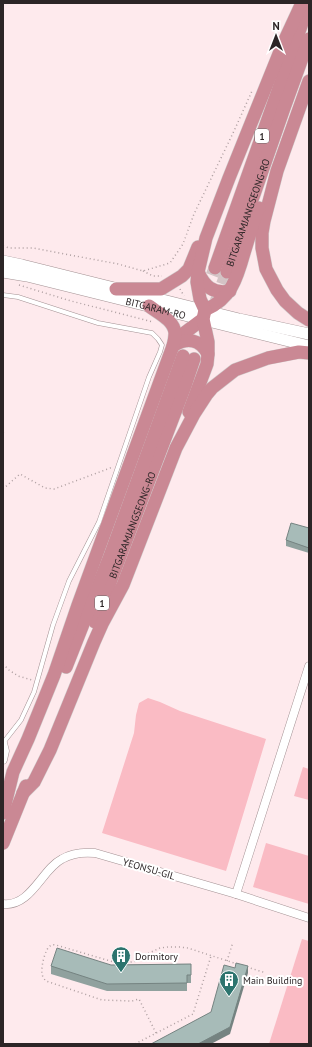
<svg xmlns="http://www.w3.org/2000/svg" width="312" height="1047" font-family="'PT Sans',sans-serif">
	<style>
		.green { fill: #fabbc4 }
		.lines { fill: none; stroke-linecap: round; stroke-linejoin: round }
		.trunk-tunnel { stroke: #d4c3c5; stroke-width: 13; stroke-dasharray: 13 6; stroke-linecap: butt }
		.service-casing { stroke: #a49294; stroke-width: 5 }
		.minor-casing { stroke: #a49294; stroke-width: 9 }
		.secondary-casing { stroke: #a49294; stroke-width: 12 }
		.trunk-casing { stroke: #d1cfcf; stroke-width: 14 }
		.path { stroke: #ae9fa1; stroke-width: 1.5; stroke-dasharray: 1 3; stroke-linecap: butt }
		.service { stroke: #fff; stroke-width: 4 }
		.minor { stroke: #fff; stroke-width: 8 }
		.secondary { stroke: #fff; stroke-width: 11 }
		.trunk { stroke: #ca8894; stroke-width: 13 }
		.wall { fill: #90a19e }
		.shaded-wall { fill: #758381 }
		.building { fill: #a7bbb8; stroke: #758381 }
		.labels { text-anchor: middle; dominant-baseline: central; stroke-width: 4; stroke-linejoin: round; paint-order: stroke }
		.shield { fill: #fff; stroke: #6b6667; stroke-width: 1 }
		.shield-label { font-size: 9px; font-weight: bold; fill: #2c2526 }
		.street-label { font-size: 10px; fill: #2c2526; stroke: #fff }
		.poi-label { font-size: 10px; fill: #2c2526; stroke: #fff; text-anchor: start }
	</style>
	<rect width="100%" height="100%" fill="#feeaed"/>
	<g class="green">
		<path d="M148,698L160,702L180,711L266,739L226,871L102,833L134,733L136,715L139,703Z"/>
		<path d="M303,767L309,769V800L294,796Z"/>
		<path d="M266,843L309,856V904L253,887Z"/>
		<path d="M302,939L309,941V1044H269Z"/>
	</g>
	<g class="lines">
		<g class="trunk-tunnel">
			<path d="M216,302L227,272"/>
			<path d="M199,311L215,268"/>
		</g>
		<defs>
			<path id="service" d="M3,295L18,297L98,323L152,333L158,339L162,345L160,352L149,377L99,522L69,581L53,625L34,692L21,720L3,743"/>
			<g id="minor">
				<path d="M3,743L5,751L3,760"/>
				<path d="M236,894L309,666"/>
				<path d="M3,904C31,907 42,869 62,859C72,853 84,852 95,853L236,894L309,918"/>
			</g>
			<g id="secondary">
				<path d="M3,261L22,265L239,319L309,334"/>
				<path id="s1" d="M3,272L27,276L309,346"/>
			</g>
			<g id="trunk">
				<path d="M309,81L277,171L264,221L262,233V248L266,269L277,290L285,301L298,313L309,320"/>
				<path d="M215,268L306,12"/>
				<path d="M198,272C205,287 213,294 230,291"/>
				<path id="s2" d="M227,272L284,108L309,39"/>
				<path d="M116,289H161L182,276L189,269L198,247"/>
				<path d="M205,310C231,299 237,278 244,253C248,240 252,227 256,214L259,208"/>
				<path d="M174,344L183,334L203,319"/>
				<path d="M173,346C187,337 200,339 208,354"/>
				<path d="M189,412L207,364L208,354V342L203,319L205,310L200,299L197,282L198,272L206,238L229,178L283,44L302,3"/>
				<path id="s3" d="M95,622L185,386L194,359"/>
				<path d="M66,667L110,556L183,356"/>
				<path d="M23,793L34,782L50,750L94,642L102,624L123,585L176,448L194,414L207,394L212,388L235,370L268,358L299,352L309,353"/>
				<path d="M3,813L13,772L28,739L54,675L78,605L173,346C174,342 175,337 175,333C174,320 158,313 149,306"/>
				<path d="M3,843L26,786"/>
			</g>
		</defs>
		<use href="#service" class="service-casing"/>
		<use href="#minor" class="minor-casing"/>
		<use href="#secondary" class="secondary-casing"/>
		<use href="#trunk" class="trunk-casing"/>
		<g class="path">
			<path d="M275,34L276,24"/>
			<path d="M3,246L9,248H33L118,264L143,271L170,263L183,244L194,214L234,131L252,91"/>
			<path d="M143,271L153,276H162"/>
			<path d="M19,285L71,301L153,322"/>
			<path d="M180,289L184,296"/>
			<path d="M3,432L4,433"/>
			<path d="M3,489L20,474L45,488L54,489L113,467"/>
			<path d="M3,664L9,670L18,676L32,680"/>
			<path d="M227,961L233,942"/>
			<path d="M247,967L266,973"/>
			<path d="M156,1033L139,999L132,1001L102,1000L46,981C44,979 42,976 42,973C41,967 45,949 50,946C52,944 54,945 56,945L117,963L132,962L137,961L149,953L160,948L168,947H179L188,948L237,964"/>
			<path d="M135,1044L193,1014L211,956"/>
		</g>
		<use href="#service" class="service"/>
		<use href="#minor" class="minor"/>
		<use href="#secondary" class="secondary"/>
		<use href="#trunk" class="trunk"/>
	</g>
	<g class="wall">
		<path d="M309,528V553L286,546V540Z"/>
		<path d="M191,964V983H187V991H107L51,974V966L111,965Z"/>
	</g>
	<path class="shaded-wall" d="M248,966V973L230,1034L211,1044H198Z"/>
	<g class="building">
		<path d="M291,523L309,528V548L286,540Z"/>
		<path d="M57,948L111,965L191,964V975H187V983L107,984L51,966Z"/>
		<path d="M236,963L248,966L230,1027L198,1044H151L211,1012L224,965L235,968Z"/>
	</g>
	<defs>
		<symbol id="building-pin" viewBox="-11 -11 22 30"><path d="M0 17L-7.5 6A9.5 9.5 0 1 1 7.5 6Z" fill="#2c746e" stroke="#fff"/><path d="M-4-6H4V6H1V3H-1V6H-4ZM-2.5-4.3h1.7v1.8h-1.7ZM.8-4.3h1.7v1.8H.8ZM-2.5-1h1.7V.8h-1.7ZM.8-1h1.7V.8H.8Z" fill="#fff"/></symbol>
	</defs>
	<g fill-rule="evenodd">
		<use href="#building-pin" x="110" y="945" width="22" height="30"/>
		<use href="#building-pin" x="218" y="969" width="22" height="30"/>
	</g>
	<g class="labels">
		<g class="shield">
			<rect x="255" y="129" width="14" height="14" rx="3"/>
			<rect x="95" y="596" width="14" height="14" rx="3"/>
		</g>
		<g class="shield-label">
			<text x="262" y="136">1</text>
			<text x="102" y="603">1</text>
		</g>
		<g class="street-label">
			<text stroke="none"><textPath href="#s2" startOffset="63">BITGARAMJANGSEONG-RO</textPath></text>
			<text stroke="none"><textPath href="#s1" startOffset="157">BITGARAM-RO</textPath></text>
			<text stroke="none"><textPath href="#s3" startOffset="104">BITGARAMJANGSEONG-RO</textPath></text>
			<text transform="translate(149 869) rotate(16)">YEONSU-GIL</text>
		</g>
		<g class="poi-label">
			<text x="135" y="956">Dormitory</text>
			<text x="243" y="980">Main Building</text>
		</g>
	</g>
	<rect width="312" height="1047" fill="none" stroke="#2c2526" stroke-width="8"/>
	<g transform="translate(276 36)" stroke="#ffffff" stroke-width="3" paint-order="stroke">
	<path d="M0-3L7 15L0 10L-7 15Z" fill="#2c2526"/>
	<text y="-6" font-size="11" font-weight="bold" text-anchor="middle" fill="#2c2526">N</text>
	</g>
</svg>
